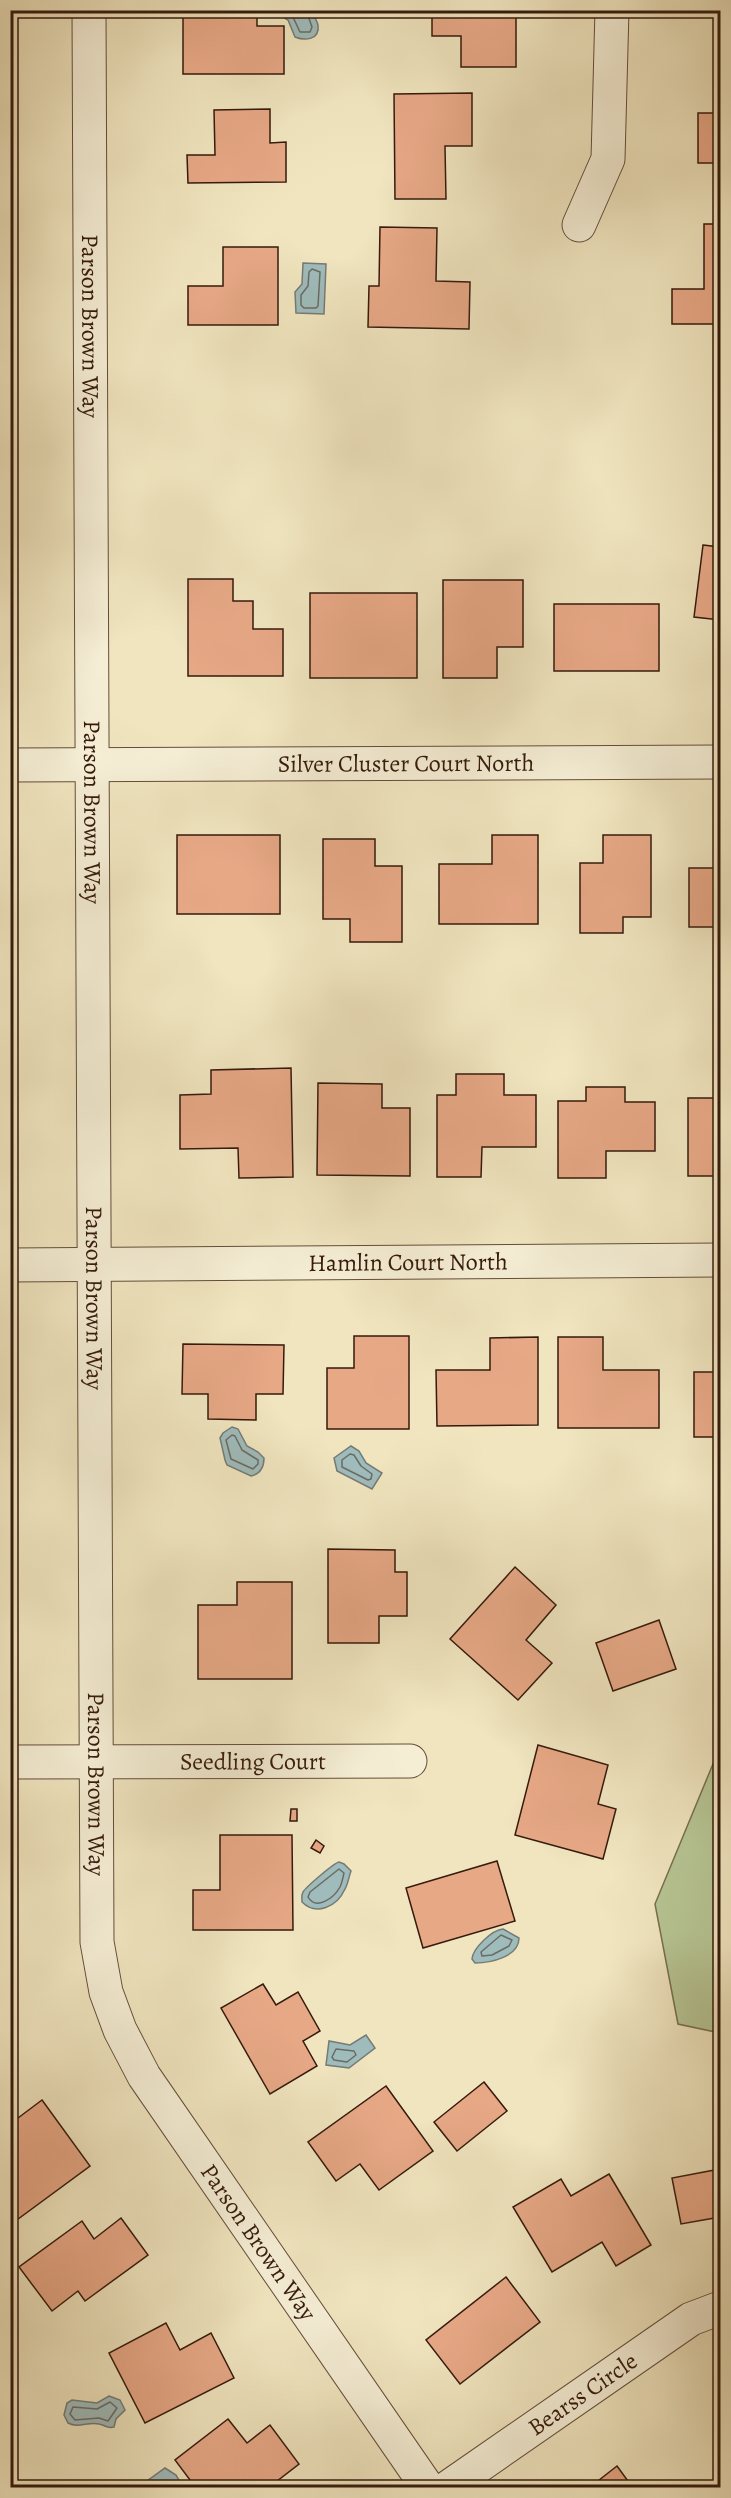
<svg xmlns="http://www.w3.org/2000/svg" width="731" height="2498" font-family="Alegreya,serif">
	<style>
		.green { fill: #b7c594; stroke: #767050; stroke-width: 1.5 }
		.water { fill: #9fbcbc; stroke: #757b76; stroke-width: 1.5 }
		.lines { fill: none; stroke-linecap: round; stroke-linejoin: round }
		.shore { stroke: #6a6b64; stroke-width: 1.5 }
		.building { fill: #e7a886; stroke: #351a0d; stroke-width: 1.5 }
		.street-casing { stroke: #644d3a; stroke-width: 35 }
		.street { stroke: #f5eed5; stroke-width: 33 }
		.labels { text-anchor: middle; dominant-baseline: central; stroke-width: 6; stroke-linejoin: round; paint-order: stroke }
		.street-label { font-size: 24px; fill: #351a0d; stroke: #f5eed5 }
	</style>
	<rect width="100%" height="100%" fill="#f0e5bf"/>
	<filter id="stains"><feTurbulence type="fractalNoise" baseFrequency=".00333" numOctaves="4"/><feColorMatrix values="0 0 0 0 .2 0 0 0 0 .09 0 0 0 0 .02 0 0 0 .5 -.17"/></filter>
	<radialGradient id="worn" r=".72"><stop offset=".6" stop-color="#630" stop-opacity="0"/><stop offset="1" stop-color="#630" stop-opacity=".3"/></radialGradient>
	<path class="green" d="M720,1747V2033L678,2024L655,1904Z"/>
	<g class="water">
		<path d="M273,11H311C313,15 317,20 318,25C320,40 305,41 295,37L288,20Z"/>
		<path d="M303,263L326,264L324,314L296,313L295,292L302,284Z"/>
		<path d="M232,1427L238,1429L247,1446L258,1452L264,1458C264,1467 260,1474 251,1476L227,1465L225,1460L220,1438L223,1433Z"/>
		<path d="M351,1446L359,1451L366,1463L382,1473L372,1489L337,1471L334,1458Z"/>
		<path d="M339,1862L344,1864L351,1871C349,1876 348,1884 345,1889C337,1907 316,1916 302,1902C302,1896 301,1896 303,1892C306,1887 334,1863 339,1862Z"/>
		<path d="M503,1929L519,1938C519,1957 490,1963 475,1963L472,1959C473,1948 492,1930 503,1929Z"/>
		<path d="M366,2035L375,2048L349,2068L326,2065L329,2041L350,2045Z"/>
		<path d="M109,2396L120,2400L125,2410L116,2419L114,2427C106,2429 106,2425 99,2424C88,2421 79,2429 68,2423L64,2415L67,2403L72,2400L97,2403Z"/>
		<path d="M165,2468L176,2475L183,2487H151L147,2481Z"/>
	</g>
	<g class="lines">
		<g class="shore">
			<path d="M284,10L293,17L300,32H310L312,27L306,10"/>
			<path d="M312,269L320,272L318,306L316,308H304L301,305V295L308,286L309,272Z"/>
			<path d="M232,1435L235,1436L242,1450L258,1460V1464L253,1469L231,1459L226,1440Z"/>
			<path d="M350,1454L354,1455L361,1466L372,1474L371,1479L368,1480L342,1467V1460Z"/>
			<path d="M339,1869L344,1873C343,1877 342,1883 340,1887C334,1898 316,1911 308,1897L310,1892Z"/>
			<path d="M501,1935L512,1940L509,1946L492,1955L482,1956L481,1952Z"/>
			<path d="M336,2049L354,2051L356,2055L347,2062L334,2060L332,2057Z"/>
			<path d="M110,2402L117,2408L108,2421L99,2418L75,2420L70,2414L73,2407L97,2409Z"/>
		</g>
	</g>
	<g class="building">
		<path d="M183,10H257V26H284V74H183Z"/>
		<path d="M432,10H516V67H461V36H432Z"/>
		<path d="M472,93V146H445L446,199H395L394,94Z"/>
		<path d="M270,109V143L286,142V182L188,183L187,155H215L214,110Z"/>
		<rect x="698" y="113" width="22" height="50"/>
		<path d="M704,224H720V324H672V289H704Z"/>
		<path d="M380,227L437,228L436,281L470,282L469,329L368,327L369,286H379Z"/>
		<path d="M223,247H278V325H188V286H223Z"/>
		<path d="M703,545L720,547V620L694,617Z"/>
		<path d="M188,579H233V601H253V629H283V676H188Z"/>
		<path d="M443,580H523V647H497V678H443Z"/>
		<rect x="310" y="593" width="107" height="85"/>
		<rect x="554" y="604" width="105" height="67"/>
		<rect x="177" y="835" width="103" height="79"/>
		<path d="M492,835H538V924H439V864H492Z"/>
		<path d="M603,835H651V917H623V933H580V863H603Z"/>
		<path d="M323,839H375V866H402V942H350V919H323Z"/>
		<rect x="689" y="868" width="31" height="59"/>
		<path d="M291,1068L293,1177L239,1178L238,1148L180,1149V1095L211,1094V1070Z"/>
		<path d="M456,1074H504V1095H536V1147H482L481,1177H437V1095H456Z"/>
		<path d="M717,1076H720V1176H688V1098H717Z"/>
		<path d="M318,1083L382,1084V1108H410V1176L317,1175Z"/>
		<path d="M586,1087H625V1102H655V1151H606V1178H558V1101H586Z"/>
		<path d="M354,1336H409V1429H327V1368H354Z"/>
		<path d="M538,1337V1425L437,1426L436,1370H490V1338Z"/>
		<path d="M558,1337H603V1370H659V1428H558Z"/>
		<path d="M183,1344L284,1345L283,1394H256V1420L208,1419V1394H182Z"/>
		<rect x="694" y="1372" width="26" height="65"/>
		<path d="M328,1549L395,1550V1572H407V1616H379V1643H328Z"/>
		<path d="M515,1567L556,1605L526,1640L552,1663L518,1700L450,1639Z"/>
		<path d="M237,1582H292V1679H198V1605H237Z"/>
		<path d="M659,1620L676,1669L613,1691L596,1643Z"/>
		<path d="M538,1745L608,1765L598,1804L616,1809L603,1859L515,1835Z"/>
		<path d="M291,1809H297V1821H290Z"/>
		<path d="M220,1835H292L293,1930H193V1890H220Z"/>
		<path d="M316,1840L324,1846L320,1853L311,1848Z"/>
		<path d="M497,1861L515,1921L423,1948L406,1888Z"/>
		<path d="M263,1984L276,2005L298,1992L320,2031L303,2041L317,2066L270,2094L221,2008Z"/>
		<path d="M484,2082L507,2111L457,2151L434,2122Z"/>
		<path d="M386,2086L433,2151L379,2190L360,2164L336,2181L308,2142Z"/>
		<path d="M42,2100L90,2166L14,2222L10,2217V2124Z"/>
		<path d="M720,2169V2217L681,2224L672,2178Z"/>
		<path d="M609,2174L651,2245L616,2266L602,2242L552,2272L513,2207L561,2179L571,2196Z"/>
		<path d="M121,2218L148,2255L85,2301L78,2291L52,2311L19,2267L82,2221L94,2239Z"/>
		<path d="M506,2277L540,2322L460,2384L426,2340Z"/>
		<path d="M166,2323L180,2350L211,2333L234,2378L145,2423L109,2353Z"/>
		<path d="M228,2419L247,2443L270,2425L299,2464L268,2488H196L175,2460Z"/>
		<path d="M617,2466L633,2488H589Z"/>
	</g>
	<g class="lines">
		<defs>
			<g id="street">
				<path id="s1" d="M89,10L97,1942L106,1992L120,2030L144,2076L428,2488"/>
				<path d="M579,225L608,159L612,10"/>
				<path id="s2" d="M10,765L720,762"/>
				<path id="s3" d="M10,1265L720,1260"/>
				<path id="s4" d="M10,1762L410,1761"/>
				<path id="s5" d="M447,2488L691,2319L720,2308"/>
			</g>
		</defs>
		<use href="#street" class="street-casing"/>
		<use href="#street" class="street"/>
	</g>
	<g class="labels">
		<g class="street-label">
			<text stroke="none"><textPath href="#s1" startOffset="316">Parson Brown Way</textPath></text>
			<text stroke="none"><textPath href="#s2" startOffset="396">Silver Cluster Court North</textPath></text>
			<text stroke="none"><textPath href="#s1" startOffset="802">Parson Brown Way</textPath></text>
			<text stroke="none"><textPath href="#s3" startOffset="398">Hamlin Court North</textPath></text>
			<text stroke="none"><textPath href="#s1" startOffset="1288">Parson Brown Way</textPath></text>
			<text stroke="none"><textPath href="#s4" startOffset="243">Seedling Court</textPath></text>
			<text stroke="none"><textPath href="#s1" startOffset="1774">Parson Brown Way</textPath></text>
			<text stroke="none"><textPath href="#s1" startOffset="2277">Parson Brown Way</textPath></text>
			<text stroke="none"><textPath href="#s5" startOffset="165">Bearss Circle</textPath></text>
		</g>
	</g>
	<rect width="731" height="2498" fill="none" stroke="#f0e5bf" stroke-width="36"/>
	<rect x="12" y="12" width="707" height="2474" fill="none" stroke="#351a0d" stroke-width="3"/>
	<rect x="18" y="18" width="695" height="2462" fill="none" stroke="#351a0d" stroke-width="1.5"/>
	<rect width="100%" height="100%" filter="url(#stains)"/>
	<rect width="100%" height="100%" fill="url(#worn)"/>
</svg>
